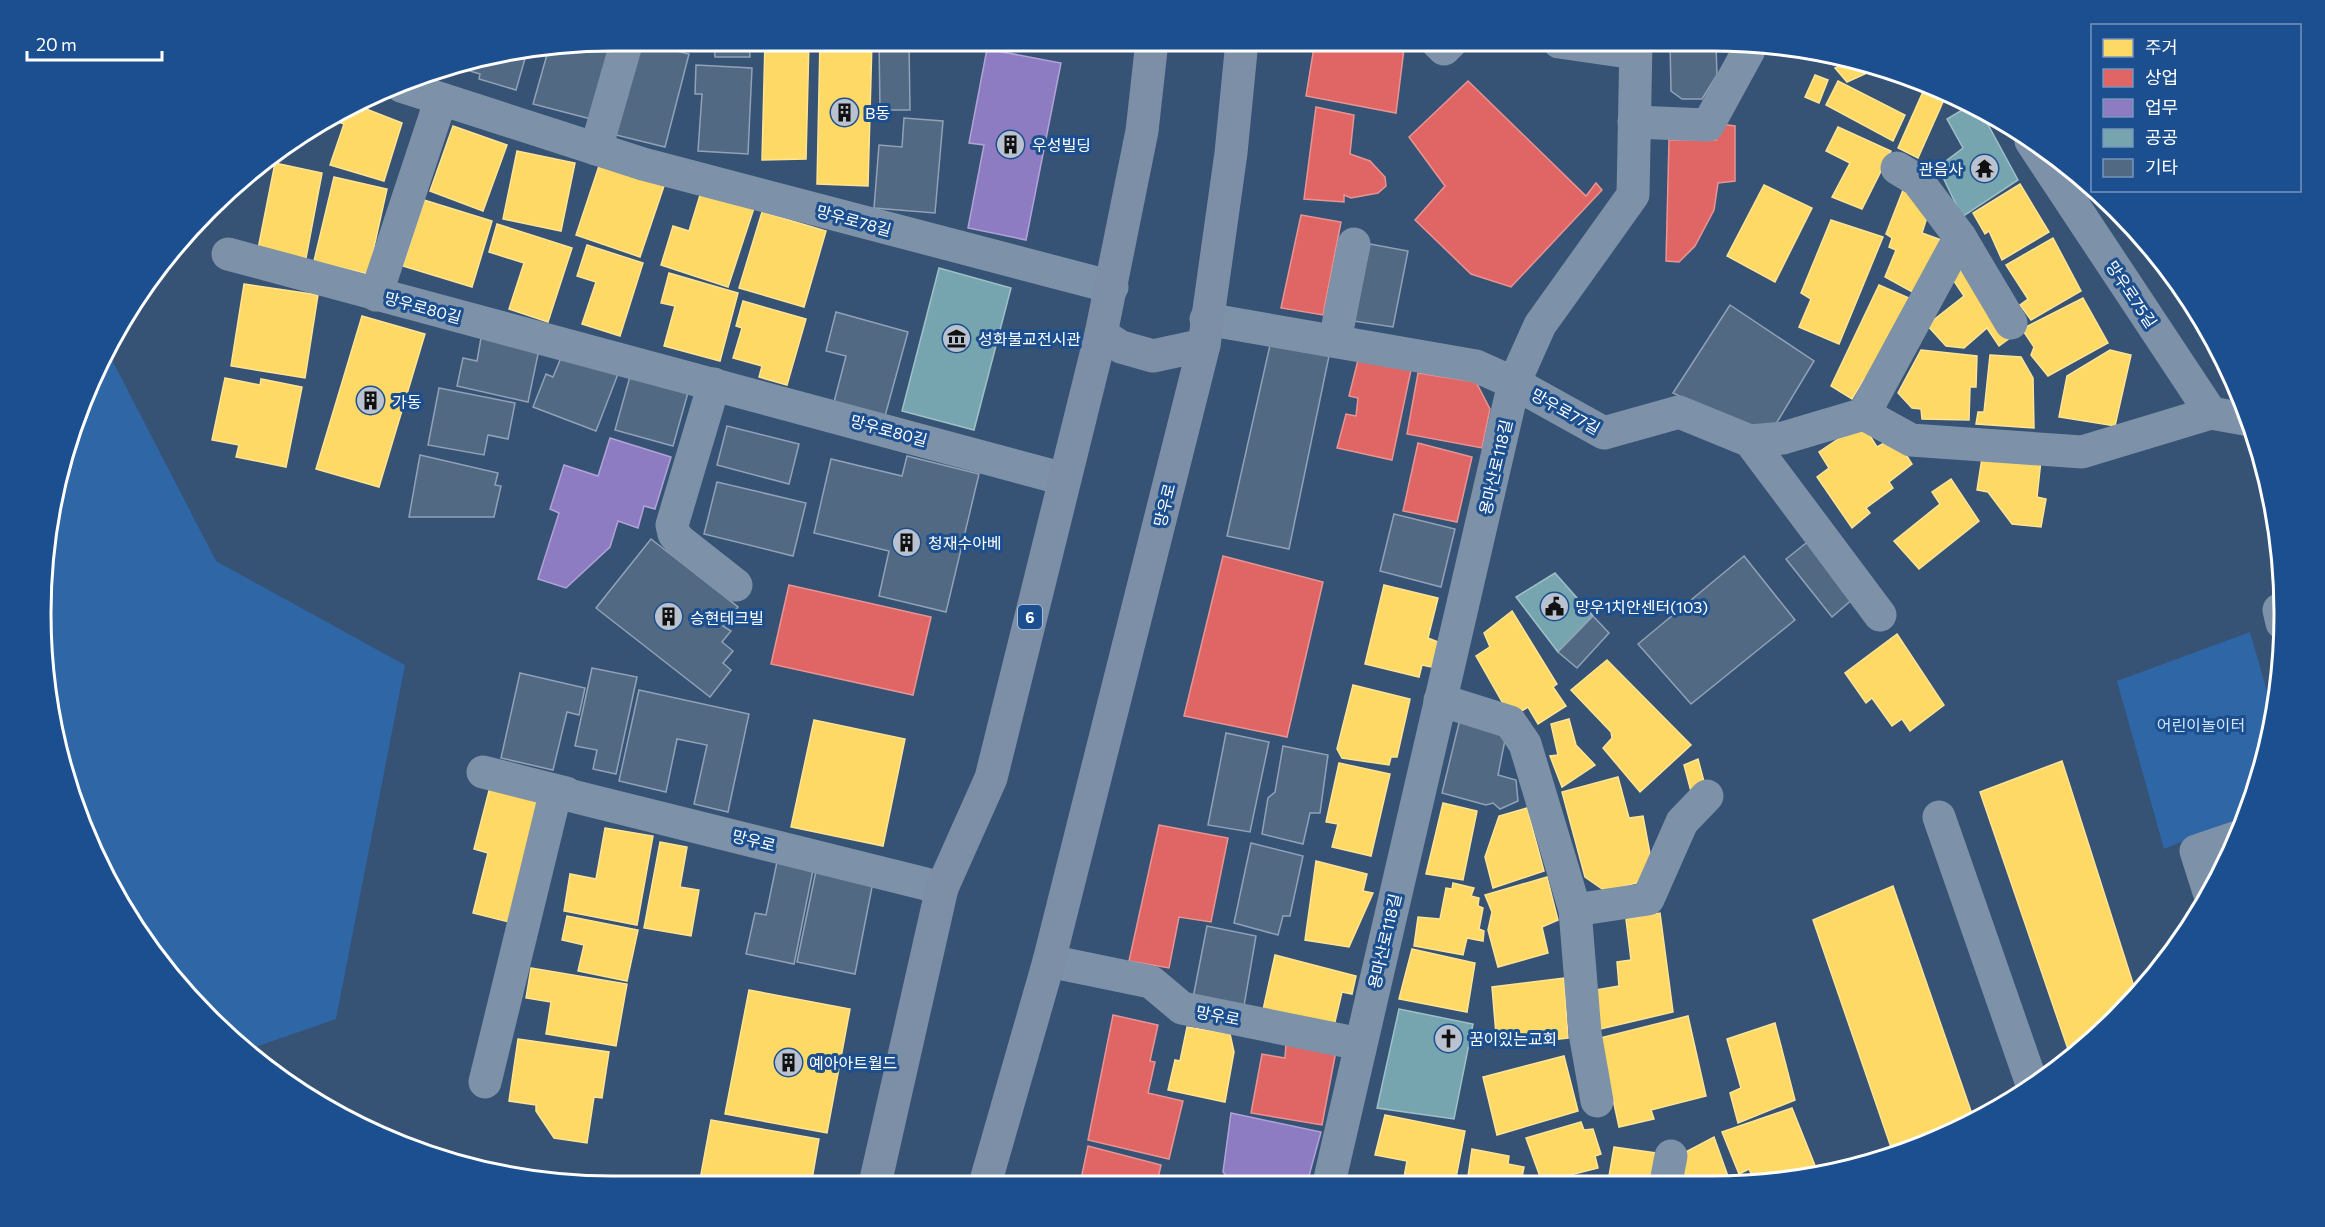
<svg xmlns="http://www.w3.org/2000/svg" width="2325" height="1227" font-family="Commissioner,'Noto Sans KR',sans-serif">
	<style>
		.green { fill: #2f66a5 }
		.homes { fill: #ffd966; stroke: #ffe494; stroke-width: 1.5 }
		.shops { fill: #e06666; stroke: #e99494; stroke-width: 1.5 }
		.offices { fill: #8e7cc3; stroke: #b0a3d5; stroke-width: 1.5 }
		.public { fill: #76a5af; stroke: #9fc0c7; stroke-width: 1.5 }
		.building { fill: #526984; stroke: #92a2b6; stroke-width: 1.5 }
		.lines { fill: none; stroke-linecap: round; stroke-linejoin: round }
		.street { stroke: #7d92a8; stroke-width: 33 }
		.primary { stroke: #7d8ea7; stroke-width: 33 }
		.labels { text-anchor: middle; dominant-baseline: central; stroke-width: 6; stroke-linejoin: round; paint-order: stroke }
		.shield { fill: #1b4f8f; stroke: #bbcadd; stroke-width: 1.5 }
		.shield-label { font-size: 15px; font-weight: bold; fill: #fff }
		.poi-label { font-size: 16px; fill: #fff; stroke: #1b4f8f; text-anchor: start }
		.street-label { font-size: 16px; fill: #fff; stroke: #1b4f8f }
		.park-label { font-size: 16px; fill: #cfe3fa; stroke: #1b4f8f }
		.rim { fill: none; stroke: #fff; stroke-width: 3 }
	</style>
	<rect width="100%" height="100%" fill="#365274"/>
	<g class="green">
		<path d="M110,356L216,561L405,665L336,1019L250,1049L208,1018L99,867L45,688L42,576L60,466Z"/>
		<path d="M2250,632L2273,712L2265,762L2245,816L2164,849L2117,681Z"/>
	</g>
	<g class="homes">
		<path d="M765,41H809L806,159L762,160Z"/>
		<path d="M820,41H872L868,186L817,184Z"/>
		<path d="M1776,46L1806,51L1805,55L1780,51Z"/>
		<path d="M1847,58L1860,60L1880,67L1847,82L1835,68L1842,65L1841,60Z"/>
		<path d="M1815,75L1828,80L1819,103L1805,97Z"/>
		<path d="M1838,81L1905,115L1893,141L1826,105Z"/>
		<path d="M1926,85L1947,93L1918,158L1898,148Z"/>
		<path d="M361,107L402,123L384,181L330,165L344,124L336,121Z"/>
		<path d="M453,126L507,145L483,211L430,191Z"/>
		<path d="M1838,127L1891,151L1862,209L1832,197L1850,163L1826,151Z"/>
		<path d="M517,151L575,163L561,231L503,219Z"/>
		<path d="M275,163L322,173L306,258L258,249Z"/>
		<path d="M600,163L665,183L640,257L576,235Z"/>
		<path d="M334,177L387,189L368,274L314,261Z"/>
		<path d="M2020,184L2049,232L2002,260L1989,231L1985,234L1973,213Z"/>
		<path d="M1764,185L1812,208L1775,282L1727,256Z"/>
		<path d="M1905,185L1929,211L1922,233L1944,241L1916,294L1885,277L1896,250L1889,247L1892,238L1886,234Z"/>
		<path d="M701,192L754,208L728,287L661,265L673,226L689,231Z"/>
		<path d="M424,200L492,221L472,287L403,266Z"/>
		<path d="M762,212L826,231L804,307L739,288Z"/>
		<path d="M1831,220L1883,237L1839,344L1799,327L1811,299L1801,293Z"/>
		<path d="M497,224L572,248L548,322L509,309L524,263L489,252Z"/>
		<path d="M2053,238L2081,291L2031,320L2020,305L2028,299L2006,265Z"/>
		<path d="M587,245L643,263L620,336L582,324L596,282L577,276Z"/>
		<path d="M1969,262L2014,335L1999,346L1987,328L1964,348L1946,346L1927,325L1964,296L1952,278Z"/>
		<path d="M669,273L738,293L720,361L664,346L675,306L661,303Z"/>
		<path d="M244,284L318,295L305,378L231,366Z"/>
		<path d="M1879,285L1916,301L1874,385L1864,379L1852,399L1831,386Z"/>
		<path d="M2083,298L2108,343L2048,376L2031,355L2034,347L2022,329Z"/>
		<path d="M743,301L806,319L787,385L759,377L762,366L733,358L742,328L736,326Z"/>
		<path d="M362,316L425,334L379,487L316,469Z"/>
		<path d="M1921,350L1977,356L1976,387H1970L1969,420L1922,419L1921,409L1912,408L1898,393Z"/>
		<path d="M2110,350L2131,355L2115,426L2059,417L2067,376Z"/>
		<path d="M1990,355L2021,357L2033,378L2034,428L1976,424L1978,412H1984Z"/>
		<path d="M225,378L260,385L261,379L302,387L286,467L236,457L239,445L212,440Z"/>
		<path d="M1862,423L1877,447L1895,437L1912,464L1889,482L1893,488L1866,508L1870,513L1852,528L1817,477L1829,468L1819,452Z"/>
		<path d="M1982,458L2041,460L2037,497L2046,499L2041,527L2012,524L1988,492L1977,490Z"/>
		<path d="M1951,479L1979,521L1919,569L1894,541L1940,504L1932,492Z"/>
		<path d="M1384,585L1438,598L1428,638L1438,642L1432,667L1422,665L1419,677L1365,664Z"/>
		<path d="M1512,611L1557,684L1553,687L1566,706L1538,724L1528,707L1520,712L1505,707L1476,656L1490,647L1484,633Z"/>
		<path d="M1897,634L1944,705L1910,731L1902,719L1892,726L1872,698L1866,703L1845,673Z"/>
		<path d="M1607,660L1691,745L1640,792L1603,748L1612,738L1611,732L1571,690Z"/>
		<path d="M1353,685L1410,699L1397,757H1391L1389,765L1342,758L1337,749Z"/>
		<path d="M1569,719L1576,745L1595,765L1562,787L1550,756L1558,755L1551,724Z"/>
		<path d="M814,720L905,739L883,846L791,827Z"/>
		<path d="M1698,759L1707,793L1693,799L1684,765Z"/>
		<path d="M2062,761L2137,996L2070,1055L1980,792Z"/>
		<path d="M1339,763L1390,774L1371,856L1332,847L1338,824L1326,822Z"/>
		<path d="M1618,777L1629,818L1643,816L1653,870L1644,881L1605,891L1585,877L1562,792Z"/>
		<path d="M491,783L544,796L513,923L473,913L488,853L474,849Z"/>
		<path d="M1443,803L1477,811L1463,880L1426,874Z"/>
		<path d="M1527,808L1544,871L1493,888L1485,857L1499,816Z"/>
		<path d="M605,828L653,836L637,925L564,911L570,874L596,879Z"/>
		<path d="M660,842L687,847L680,887L699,890L691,936L644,928Z"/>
		<path d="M2230,856L2225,867L2223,871L2219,859Z"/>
		<path d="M1316,861L1367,874L1363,891L1373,893L1349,947L1305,940Z"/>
		<path d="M1547,877L1558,920L1542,927L1548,953L1498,967L1488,930L1492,912L1485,895Z"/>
		<path d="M1453,883L1474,888L1471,896L1479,898L1478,906L1483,908L1479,929L1484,931L1483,941L1467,938L1463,955L1414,946L1418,917L1440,919L1446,888L1452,889Z"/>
		<path d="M1893,886L1974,1120L1930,1143L1893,1153L1813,920Z"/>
		<path d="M1660,913L1673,1012L1600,1029L1595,990L1619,986L1617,962L1631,960L1626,919Z"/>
		<path d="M567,916L638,930L627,981L578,971L584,945L562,940Z"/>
		<path d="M1412,949L1475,963L1467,1012L1399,999Z"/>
		<path d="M1275,955L1356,976L1352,994L1342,992L1334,1026L1263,1010Z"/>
		<path d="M531,968L627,984L616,1046L546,1034L551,1002L526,998Z"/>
		<path d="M1564,978L1568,1038L1497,1046L1492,987Z"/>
		<path d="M749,990L850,1009L827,1133L725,1114Z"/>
		<path d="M1688,1016L1706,1096L1651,1110L1654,1119L1619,1127L1600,1038Z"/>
		<path d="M1775,1023L1795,1100L1738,1123L1730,1093L1741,1088L1727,1039Z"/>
		<path d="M1187,1027L1230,1034L1234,1052L1225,1102L1168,1090L1175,1060L1180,1061Z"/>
		<path d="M518,1039L609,1052L602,1098L594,1097L587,1143L554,1138L536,1111V1105L509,1101Z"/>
		<path d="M1564,1056L1578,1111L1497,1135L1483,1077Z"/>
		<path d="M1792,1108L1818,1173L1787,1182H1755L1749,1169L1739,1174L1722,1132Z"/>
		<path d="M1385,1115L1465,1131L1455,1183H1403L1407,1161L1375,1155Z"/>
		<path d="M711,1120L819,1139L811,1185H699Z"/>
		<path d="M1581,1122L1584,1130L1593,1129L1601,1154L1595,1156L1598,1168L1542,1182L1526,1138Z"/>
		<path d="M1714,1137L1730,1182H1685L1676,1157Z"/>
		<path d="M1614,1147L1663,1154L1659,1182H1608Z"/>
		<path d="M1472,1149L1509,1156L1508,1164L1524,1167L1521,1182H1524L1467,1183Z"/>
	</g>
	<g class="shops">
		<path d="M1315,41H1405L1396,113L1306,96Z"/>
		<path d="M1468,81L1586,196L1596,183L1602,190L1511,287L1471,274L1415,220L1445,186L1409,137Z"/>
		<path d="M1316,107L1354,115L1350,154L1370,161L1385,177L1386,186L1378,193L1351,198L1344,195V202L1304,199Z"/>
		<path d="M1720,124L1735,126V181L1718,183L1714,210L1695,246L1679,262L1666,261L1669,140H1716Z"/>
		<path d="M1301,215L1341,222L1323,315L1281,308Z"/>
		<path d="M1358,360L1411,370L1392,460L1337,448L1346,414L1356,416L1358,398L1349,396Z"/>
		<path d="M1418,373L1476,382L1490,409L1482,448L1407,434Z"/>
		<path d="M1418,443L1472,457L1457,522L1403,511Z"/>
		<path d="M1223,556L1323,582L1287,737L1184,716Z"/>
		<path d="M789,585L931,617L913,695L771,664Z"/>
		<path d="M1159,825L1228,838L1211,922L1179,917L1169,968L1129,961Z"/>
		<path d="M1113,1015L1158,1025L1150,1061L1155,1062L1148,1093L1183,1101L1169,1159L1088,1140Z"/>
		<path d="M1286,1043L1336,1051L1322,1125L1251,1113L1262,1054L1285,1058Z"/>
		<path d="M1088,1146L1161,1165L1157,1183L1080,1184Z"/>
	</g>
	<g class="offices">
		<path d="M987,49L1061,63L1026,240L968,228L984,145L969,143Z"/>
		<path d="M610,438L671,457L655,509L644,506L638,528L618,521L610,547L566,588L538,579L559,513L550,509L564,465L598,476Z"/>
		<path d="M1231,1113L1321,1132L1307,1183H1233L1223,1172Z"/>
	</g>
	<g class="public">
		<path d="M1972,104L1979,108L2018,180L1962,217L1938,167L1963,148L1947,119Z"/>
		<path d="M939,268L1011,288L974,430L902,411Z"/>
		<path d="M1555,573L1593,616L1558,652L1516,597Z"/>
		<path d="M1399,1009L1473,1024L1454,1119L1377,1108Z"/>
	</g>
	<g class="building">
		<path d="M614,41L591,119L533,104L548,51Z"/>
		<path d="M636,41L689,54L665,147L612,134Z"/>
		<path d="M714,41H749L750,57H715Z"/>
		<path d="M879,41H909L910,110H880Z"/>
		<path d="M991,41H1073V43L992,45Z"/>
		<path d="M1670,42H1704V46H1716L1717,75L1702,99H1682L1671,91Z"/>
		<path d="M526,55L516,90L479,79L480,74L467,70L469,64Z"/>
		<path d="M696,65L752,68L748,154L698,151L702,94H695Z"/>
		<path d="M456,67L453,75L436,70Z"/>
		<path d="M904,118L943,121L935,213L874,208L879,145L902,147Z"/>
		<path d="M1370,244L1408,251L1393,327L1353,321Z"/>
		<path d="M1730,305L1814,361L1771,432L1748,429L1673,393Z"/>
		<path d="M836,312L908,332L885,416L834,402L846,356L826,351Z"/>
		<path d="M481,338L541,340L528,402L457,386L463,358L477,361Z"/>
		<path d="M1270,345L1329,356L1289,549L1227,536Z"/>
		<path d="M563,353L618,374L596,431L533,407L546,374L553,377Z"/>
		<path d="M631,373L689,389L673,446L615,430Z"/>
		<path d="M439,388L515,403L508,439L488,435L484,455L428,445Z"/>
		<path d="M727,426L799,444L789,484L717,465Z"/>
		<path d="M420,455L498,473L495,485L501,486L494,517H409Z"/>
		<path d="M907,456L979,474L946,612L879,596L889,551L814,533L831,459L902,476Z"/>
		<path d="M717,482L806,503L793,556L704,534Z"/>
		<path d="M1394,514L1455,529L1441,587L1380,571Z"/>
		<path d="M651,539L738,607L723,626L731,631L722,642L733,651L723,663L731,670L710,697L596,608Z"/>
		<path d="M1810,540L1854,598L1832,617L1786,559Z"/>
		<path d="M1744,556L1795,620L1691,704L1638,644Z"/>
		<path d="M1593,616L1609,633L1577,668L1558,652Z"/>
		<path d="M592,668L637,677L616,774L593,769L597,750L575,746Z"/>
		<path d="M520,673L585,688L579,715L567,712L553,770L501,758Z"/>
		<path d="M639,690L749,714L728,812L694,804L707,745L677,739L666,792L619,781Z"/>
		<path d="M1460,719L1507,730L1498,775L1516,780L1518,801L1500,809L1493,803L1486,805L1442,793Z"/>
		<path d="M1226,733L1269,742L1250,832L1208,825Z"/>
		<path d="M1283,746L1328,755L1320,813H1310L1303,844L1262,834L1268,798L1275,792Z"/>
		<path d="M1251,843L1303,856L1290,916H1283L1278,935L1234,923Z"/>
		<path d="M777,862L813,870L794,964L746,954L755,913L766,915Z"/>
		<path d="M816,871L873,882L855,974L797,962Z"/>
		<path d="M1207,926L1256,936L1244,1006L1193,998Z"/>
	</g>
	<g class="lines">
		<g class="street">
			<path d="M1436,41L1444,49L1452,41"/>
			<path d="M1559,42L1635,53"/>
			<path d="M401,86L643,164L1112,287"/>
			<path d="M1634,122L1708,125L1749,50V42"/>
			<path d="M2031,141L2211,413L2250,420"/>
			<path d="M596,149L627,41"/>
			<path d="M1897,168L1917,180L1960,237L2011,323"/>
			<path d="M228,254L1064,479"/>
			<path d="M376,295L441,99"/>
			<path d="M1206,319L1476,366L1514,383L1604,433L1679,412L1750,441L1783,438L1864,414L1960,237"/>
			<path d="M1335,341L1354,244"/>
			<path d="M714,384L672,525L674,534L680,541L736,585"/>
			<path d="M1864,414L1911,440L2082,452L2211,413"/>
			<path d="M1750,441L1880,615"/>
			<path d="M2279,610L2282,623"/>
			<path d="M1440,700L1510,722L1525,744L1575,910L1585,1033L1597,1101"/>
			<path d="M483,772L566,793"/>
			<path d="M1939,817L2033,1087"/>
			<path d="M2209,892L2196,851L2237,837"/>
			<path d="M1575,910L1648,899L1682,822L1707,796"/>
			<path d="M1049,961L1151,982L1182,1008L1360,1044"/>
			<path d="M485,1082L553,803L560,793L942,888"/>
			<path d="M1666,1182L1671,1156"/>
			<path d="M1329,1183L1514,383L1540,325L1633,195L1636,42"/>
		</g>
		<g class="primary">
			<path d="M1101,334L1121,347L1153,356L1204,345"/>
			<path d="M875,1184L942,888L991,778L1101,334L1142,131L1152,41"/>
			<path d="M985,1184L1049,961L1204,345L1231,153L1242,41"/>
		</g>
	</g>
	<defs>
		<symbol id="building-disc" viewBox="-11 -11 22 22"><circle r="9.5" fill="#b9c2ce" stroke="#1b4f8f"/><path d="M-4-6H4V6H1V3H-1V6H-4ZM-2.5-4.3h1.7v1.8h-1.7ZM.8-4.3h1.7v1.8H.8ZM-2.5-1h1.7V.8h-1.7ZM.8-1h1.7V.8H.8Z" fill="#111"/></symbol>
		<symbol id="temple-disc" viewBox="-11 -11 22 22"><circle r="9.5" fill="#b9c2ce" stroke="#1b4f8f"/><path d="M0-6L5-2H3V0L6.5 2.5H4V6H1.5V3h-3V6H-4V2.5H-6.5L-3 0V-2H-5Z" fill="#111"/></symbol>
		<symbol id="museum-disc" viewBox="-11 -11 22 22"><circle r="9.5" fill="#b9c2ce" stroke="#1b4f8f"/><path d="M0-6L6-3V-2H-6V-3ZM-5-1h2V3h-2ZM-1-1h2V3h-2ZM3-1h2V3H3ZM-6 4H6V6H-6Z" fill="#111"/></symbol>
		<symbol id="civic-disc" viewBox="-11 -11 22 22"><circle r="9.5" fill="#b9c2ce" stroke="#1b4f8f"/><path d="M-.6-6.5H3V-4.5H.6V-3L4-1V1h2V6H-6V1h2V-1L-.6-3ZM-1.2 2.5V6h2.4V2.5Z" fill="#111"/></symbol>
		<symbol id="church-disc" viewBox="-11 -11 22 22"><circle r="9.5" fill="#b9c2ce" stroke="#1b4f8f"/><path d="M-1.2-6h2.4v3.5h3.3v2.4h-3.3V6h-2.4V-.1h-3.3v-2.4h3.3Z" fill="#111"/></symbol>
	</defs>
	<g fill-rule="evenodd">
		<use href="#building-disc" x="828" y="96" width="33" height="33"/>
		<use href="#building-disc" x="994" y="128" width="33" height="33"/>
		<use href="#temple-disc" x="1968" y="152" width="33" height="33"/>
		<use href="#museum-disc" x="940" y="322" width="33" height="33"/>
		<use href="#building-disc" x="354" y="384" width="33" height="33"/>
		<use href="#building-disc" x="890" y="526" width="33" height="33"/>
		<use href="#civic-disc" x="1538" y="590" width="33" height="33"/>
		<use href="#building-disc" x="652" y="600" width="33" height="33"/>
		<use href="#church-disc" x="1432" y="1022" width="33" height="33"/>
		<use href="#building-disc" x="772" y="1046" width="33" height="33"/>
	</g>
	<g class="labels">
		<rect class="shield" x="1018" y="605" width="24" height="24" rx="4.5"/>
		<g class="shield-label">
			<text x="1030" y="617">6</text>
		</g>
		<g class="poi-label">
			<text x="865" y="112">B동</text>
			<text x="1032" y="144">우성빌딩</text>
			<text x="1963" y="168" text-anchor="end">관음사</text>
			<text x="978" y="338">성화불교전시관</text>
			<text x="392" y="401">가동</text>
			<text x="928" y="542">청재수아베</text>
			<text x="1575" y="606">망우1치안센터(103)</text>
			<text x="690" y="617">승현테크빌</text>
			<text x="1469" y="1038">꿈이있는교회</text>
			<text x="809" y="1062">예아아트월드</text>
		</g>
		<g class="street-label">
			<text transform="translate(854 220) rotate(15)">망우로78길</text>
			<text transform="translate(2132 294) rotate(56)">망우로75길</text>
			<text transform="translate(423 307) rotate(15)">망우로80길</text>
			<text transform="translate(1566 411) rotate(29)">망우로77길</text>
			<text transform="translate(889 430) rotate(15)">망우로80길</text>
			<text transform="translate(1495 467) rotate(-77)">용마산로118길</text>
			<text transform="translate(1164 505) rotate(-76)">망우로</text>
			<text transform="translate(754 840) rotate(14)">망우로</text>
			<text transform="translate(1384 941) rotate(-77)">용마산로118길</text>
			<text transform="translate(1218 1015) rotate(11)">망우로</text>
		</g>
		<g class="park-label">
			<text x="2201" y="724">어린이놀이터</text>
		</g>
	</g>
	<path d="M0 0H2325V1227H0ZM613 51H1712A562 562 0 0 1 2274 613V614A562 562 0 0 1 1712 1176H613A562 562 0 0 1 51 614V613A562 562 0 0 1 613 51Z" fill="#1b4f8f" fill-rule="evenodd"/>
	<path class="rim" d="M613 51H1712A562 562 0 0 1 2274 613V614A562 562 0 0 1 1712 1176H613A562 562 0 0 1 51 614V613A562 562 0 0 1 613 51Z"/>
	<rect x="2091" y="24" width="210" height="168" fill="#1b4f8f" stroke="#7695bc" stroke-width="1.5"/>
	<rect x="2103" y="39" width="30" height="18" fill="#ffd966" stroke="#7695bc" stroke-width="1.5"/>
	<text x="2145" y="54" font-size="18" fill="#ffffff">주거</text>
	<rect x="2103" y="69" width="30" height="18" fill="#e06666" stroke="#7695bc" stroke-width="1.5"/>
	<text x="2145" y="84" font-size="18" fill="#ffffff">상업</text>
	<rect x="2103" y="99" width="30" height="18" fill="#8e7cc3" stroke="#7695bc" stroke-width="1.5"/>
	<text x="2145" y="114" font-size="18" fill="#ffffff">업무</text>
	<rect x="2103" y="129" width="30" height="18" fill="#76a5af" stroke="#7695bc" stroke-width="1.5"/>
	<text x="2145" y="144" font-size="18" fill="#ffffff">공공</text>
	<rect x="2103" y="159" width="30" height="18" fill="#526984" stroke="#7695bc" stroke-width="1.5"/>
	<text x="2145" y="174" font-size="18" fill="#ffffff">기타</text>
	<path d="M27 51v9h135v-9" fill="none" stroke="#ffffff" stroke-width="3"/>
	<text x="36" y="51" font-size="18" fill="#ffffff" stroke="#1b4f8f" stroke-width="4.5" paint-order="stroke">20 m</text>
</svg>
